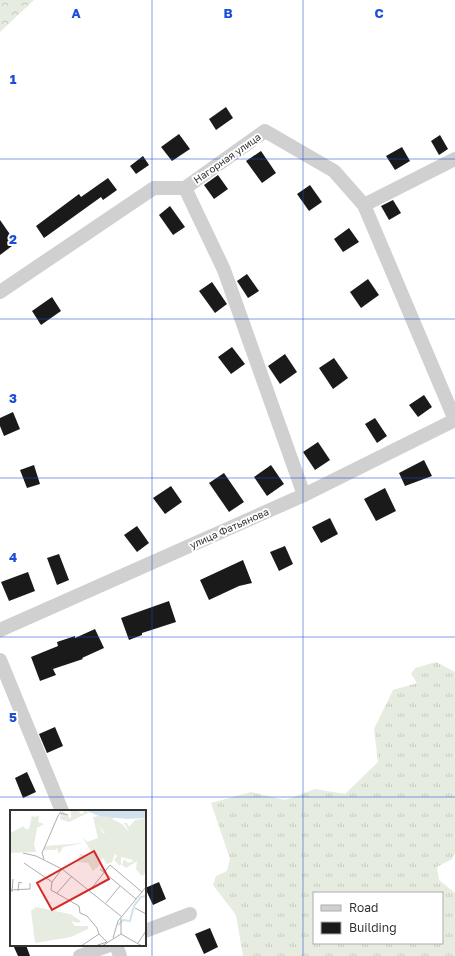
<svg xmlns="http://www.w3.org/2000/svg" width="455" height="956" font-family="'Golos Text',sans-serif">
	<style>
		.grass { fill: url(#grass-tufts); fill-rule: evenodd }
		.forest { fill: url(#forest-crowns) }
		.building { fill: #1a1a1a }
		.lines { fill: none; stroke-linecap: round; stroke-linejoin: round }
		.minor { stroke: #d0d0d0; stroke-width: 14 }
		.grid { fill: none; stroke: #1d4ed8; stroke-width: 1; stroke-opacity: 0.55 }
		.labels { text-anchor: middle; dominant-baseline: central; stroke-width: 4; stroke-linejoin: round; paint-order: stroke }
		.street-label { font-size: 10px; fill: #333; stroke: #fff }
		.inset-river { fill: none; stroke: #cfe2ee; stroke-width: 2 }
		.inset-road { fill: none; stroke: #adadad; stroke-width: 1 }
		.view { fill: #d62828; fill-opacity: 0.15; stroke: #d62828; stroke-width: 2 }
		.inset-edge { fill: none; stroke: #333; stroke-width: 2 }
		.grid-label { font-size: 13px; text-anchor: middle; font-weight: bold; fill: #1d4ed8; stroke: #fff; stroke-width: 4; stroke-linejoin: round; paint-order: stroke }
	</style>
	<defs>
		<pattern id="grass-tufts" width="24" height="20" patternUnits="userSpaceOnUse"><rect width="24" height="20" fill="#e6ecdf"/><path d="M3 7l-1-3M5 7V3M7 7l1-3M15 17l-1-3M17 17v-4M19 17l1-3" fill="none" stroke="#c6cbc0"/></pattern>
		<pattern id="forest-crowns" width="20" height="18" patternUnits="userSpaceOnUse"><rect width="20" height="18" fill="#e6ecdf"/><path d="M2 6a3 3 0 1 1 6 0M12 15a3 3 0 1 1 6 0" fill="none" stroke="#c6cbc0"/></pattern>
	</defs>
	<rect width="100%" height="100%" fill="#fff"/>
	<path class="grass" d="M436,662L455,672V853L452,859L437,867L439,880L455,893V956H243L236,915L213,885L216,876L227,871L230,859L211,803L251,792L285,800L315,789L345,794L378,762L374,729L393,690L417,683L411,674L415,668ZM314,893H442V943H314Z"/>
	<path class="forest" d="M0,0H34L0,32Z"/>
	<g class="building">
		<path d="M226,107L233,118L216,130L209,119Z"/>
		<path d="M179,134L190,149L172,161L161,147Z"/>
		<path d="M440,135L448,149L439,155L431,141Z"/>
		<path d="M402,147L410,161L395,170L386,156Z"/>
		<path d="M261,151L276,173L262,183L246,161Z"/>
		<path d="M143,156L149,165L136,174L130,166Z"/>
		<path d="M218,175L228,189L214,199L204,185Z"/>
		<path d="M108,178L117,190L103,200L101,197L44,238L36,226L79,194L81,197Z"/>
		<path d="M310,185L322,202L309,211L297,194Z"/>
		<path d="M393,200L401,213L389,220L381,206Z"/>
		<path d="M170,206L185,227L173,235L159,215Z"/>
		<path d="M0,220L16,243L0,255Z"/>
		<path d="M349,228L359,242L343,252L334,239Z"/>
		<path d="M247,274L259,291L248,298L237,281Z"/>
		<path d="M368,279L379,295L361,308L350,292Z"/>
		<path d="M212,282L227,304L215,313L199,291Z"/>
		<path d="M52,297L61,311L41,325L32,311Z"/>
		<path d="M232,347L245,364L231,374L218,357Z"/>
		<path d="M285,354L297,372L280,384L268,366Z"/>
		<path d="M334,358L348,378L333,389L319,368Z"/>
		<path d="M424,395L432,407L418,417L409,405Z"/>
		<path d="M13,412L20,429L4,436L0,426V418Z"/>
		<path d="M375,418L387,436L377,443L365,424Z"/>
		<path d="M318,442L330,460L315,470L303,452Z"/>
		<path d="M424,460L432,476L405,486L399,473Z"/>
		<path d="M34,465L40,484L27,488L20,470Z"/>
		<path d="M271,465L284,484L267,496L254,477Z"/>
		<path d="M224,473L244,502L229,512L209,483Z"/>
		<path d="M171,486L182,502L165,514L153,498Z"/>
		<path d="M385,488L396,511L376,521L364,499Z"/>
		<path d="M330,518L338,534L321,543L312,527Z"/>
		<path d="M137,526L149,543L137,552L124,535Z"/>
		<path d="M285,546L293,564L279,571L270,552Z"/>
		<path d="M59,554L69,580L57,585L47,558Z"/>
		<path d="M243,560L252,583L239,586L209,600L200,580Z"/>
		<path d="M28,572L35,591L9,601L1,582Z"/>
		<path d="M169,601L176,622L142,633V635L129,640L121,618Z"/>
		<path d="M95,629L104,648L82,658L83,659L53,669L56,675L40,681L31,657L58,646L57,642L75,636V638Z"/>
		<path d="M55,727L63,746L47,753L39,734Z"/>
		<path d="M27,772L36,792L23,798L15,778Z"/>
		<path d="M159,882L166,899L153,905L145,888Z"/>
		<path d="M210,928L218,947L204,954L195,934Z"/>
		<path d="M13,945H26L30,956H18Z"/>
	</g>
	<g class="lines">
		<g class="minor">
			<path d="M185,188L224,270L304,495"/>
			<path d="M364,205L455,159"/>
			<path d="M0,292L154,188H185L265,131L334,171L364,205L455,420"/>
			<path d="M0,630L304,495L455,420"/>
			<path d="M0,660L62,811"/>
			<path d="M145,931L190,914"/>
			<path d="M116,945L120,956"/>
			<path d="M80,956L110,945"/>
		</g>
	</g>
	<path class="grid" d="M152,0V956M303,0V956M0,159H455M0,319H455M0,478H455M0,637H455M0,797H455"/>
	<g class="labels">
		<g class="street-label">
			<text transform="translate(227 158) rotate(-35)">Нагорная улица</text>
			<text transform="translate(229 528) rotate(-24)">улица Фатьянова</text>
		</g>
	</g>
	<g transform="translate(10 810)">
		<rect width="136" height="136" fill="#fff"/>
		<path d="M89,6L104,7L102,11L91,9L89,15L93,23H95L100,30L116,26L120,23L114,13H117L119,17L125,10L136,8V62L132,66L126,59L127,51L116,58L112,55L114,49L118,53L122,52L123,50L111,47V55H109L104,50L107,46L105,44L102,52L97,54L93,48L90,50L91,54L83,61L78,53L67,52L70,44L79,45L81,41L71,25L77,32L88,28L83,7ZM74,33L53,37L49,44L47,38L45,40H34L35,36Z" fill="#e6ecdf"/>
		<path d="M47,0H52L61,9V0H69L70,4L74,3L72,0L80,2L59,12L50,9L51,3ZM26,97L60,104L71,111L68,113L61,111L65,116H78V119L61,127L25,133L21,101Z" fill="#e6ecdf"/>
		<path d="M22,5L24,7L29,6L28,12L34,14L27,18L24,35L26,42L0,43V23L14,16L15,19H19ZM91,9L104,10L112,14L120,23L119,26L100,30L88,14Z" fill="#e6ecdf"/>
		<path d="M75,0H136V8L117,9L89,6Z" fill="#cfe2ee"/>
		<path class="inset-river" d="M108,115L113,110L120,111L124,96L131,87L136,86"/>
		<path class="inset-road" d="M13,43L26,46L52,59L112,107M34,49L32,43L48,6L50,3L58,5M14,53L42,72M52,59L42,72L41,80L69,96L70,103L77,106L87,118L89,124M90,59L126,89M81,79L100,55L132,82M0,80L20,79V73M8,81L9,72L12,73M2,82L3,69M47,83L62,66M96,93L110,76M125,98L136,104M111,108V124M103,128L108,111L136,77M128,133L136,121M71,136L89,124M85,136L97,132L89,124M92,136L111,124L132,136"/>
		<path class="view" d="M84,41L99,69L42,100L27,73Z"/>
		<rect width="136" height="136" class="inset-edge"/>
	</g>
	<g class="grid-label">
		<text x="76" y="18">A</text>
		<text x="228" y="18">B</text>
		<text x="379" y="18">C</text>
		<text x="13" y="84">1</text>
		<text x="13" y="244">2</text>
		<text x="13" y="403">3</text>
		<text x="13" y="562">4</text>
		<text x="13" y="722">5</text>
	</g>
	<rect x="313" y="892" width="130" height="52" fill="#ffffff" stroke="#adadad"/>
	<rect x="321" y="905" width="20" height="6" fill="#d0d0d0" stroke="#adadad"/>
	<text x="349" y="912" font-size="12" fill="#333333">Road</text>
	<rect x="321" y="922" width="20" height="12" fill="#1a1a1a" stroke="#adadad"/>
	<text x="349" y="932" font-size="12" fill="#333333">Building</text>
</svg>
